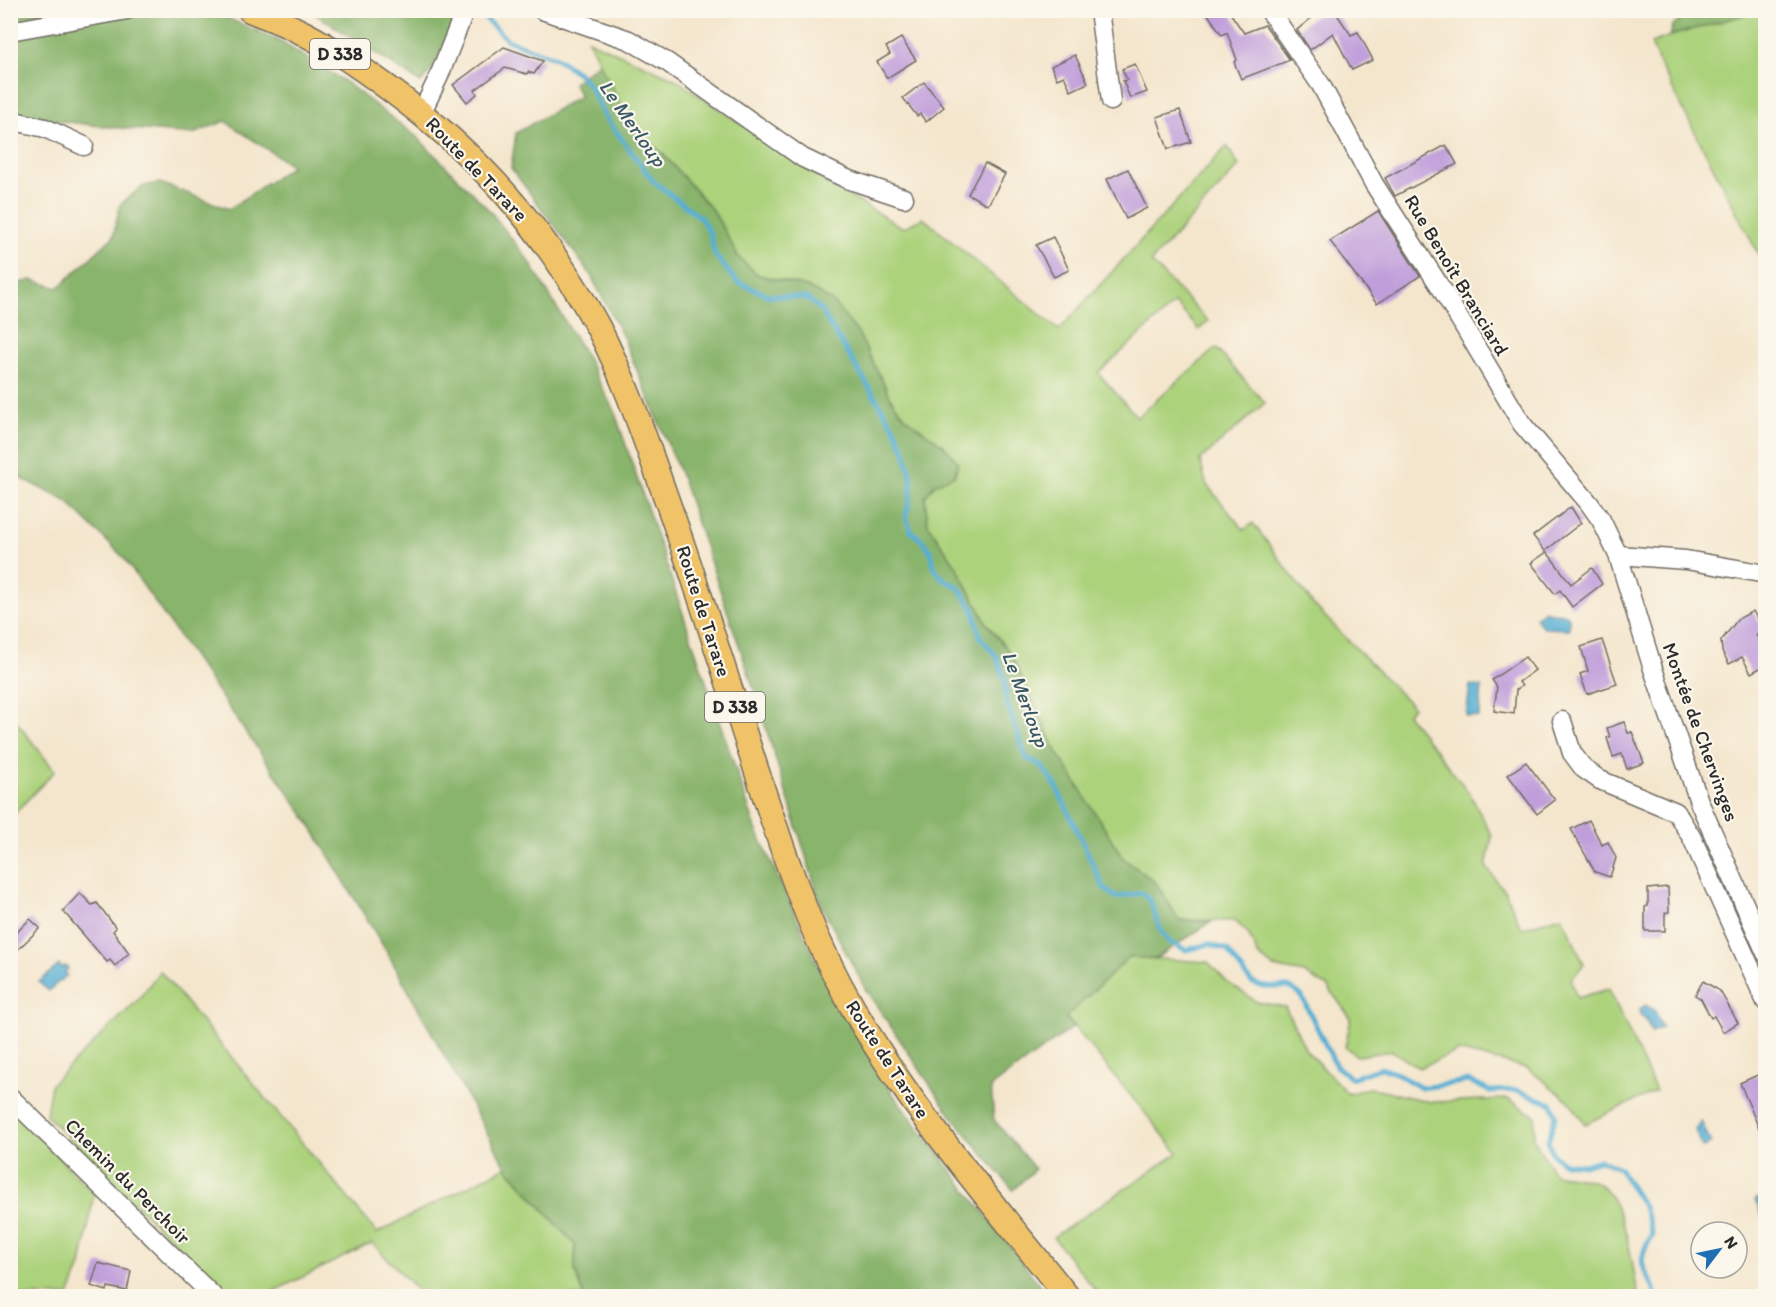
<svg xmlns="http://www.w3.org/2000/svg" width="1776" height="1307" font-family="Itim,sans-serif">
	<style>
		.green { fill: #acd27c; stroke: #6c7e54; stroke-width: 1.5 }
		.forest { fill: #89b46c; stroke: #5a704c; stroke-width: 1.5 }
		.water { fill: #55aed3; stroke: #406c7f; stroke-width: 1.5 }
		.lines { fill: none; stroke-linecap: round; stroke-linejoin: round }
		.stream { stroke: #55aed3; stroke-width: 5 }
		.building { fill: #c09eda }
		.minor-casing { stroke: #716c64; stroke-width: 21 }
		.major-casing { stroke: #716c64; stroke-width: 27 }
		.minor { stroke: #fff; stroke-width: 18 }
		.major { stroke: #f0c369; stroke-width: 24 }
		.labels { text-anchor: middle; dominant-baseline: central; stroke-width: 4.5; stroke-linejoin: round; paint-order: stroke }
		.shield { fill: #fbf7ec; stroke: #696865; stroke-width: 1.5 }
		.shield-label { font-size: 18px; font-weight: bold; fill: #2b2b2b }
		.street-label { font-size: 20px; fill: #2b2b2b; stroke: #fbf7ec }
		.water-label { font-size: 21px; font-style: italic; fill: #3a5966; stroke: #fbf7ec }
	</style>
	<rect width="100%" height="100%" fill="#fbf7ec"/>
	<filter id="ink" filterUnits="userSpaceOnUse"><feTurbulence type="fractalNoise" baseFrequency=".0167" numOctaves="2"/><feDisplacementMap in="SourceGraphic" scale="12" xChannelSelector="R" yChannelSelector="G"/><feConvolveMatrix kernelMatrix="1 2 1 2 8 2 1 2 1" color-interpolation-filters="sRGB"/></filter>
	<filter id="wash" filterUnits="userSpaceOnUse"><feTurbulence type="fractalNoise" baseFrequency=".008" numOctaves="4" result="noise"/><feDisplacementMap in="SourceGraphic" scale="24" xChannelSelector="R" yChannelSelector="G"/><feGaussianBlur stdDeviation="1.35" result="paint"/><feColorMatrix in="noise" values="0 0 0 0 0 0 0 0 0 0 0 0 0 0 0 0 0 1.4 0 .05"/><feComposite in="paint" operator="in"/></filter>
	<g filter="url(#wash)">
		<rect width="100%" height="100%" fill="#f4e6cd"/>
		<g class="green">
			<path d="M11,11H51L11,18Z"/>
			<path d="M1758,11H1765V267L1658,61L1651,43L1670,36Z"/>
			<path d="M588,40L675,79L830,185L903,228L923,218L1059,330L1227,146L1239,166L1151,262L1208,321L1199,330L1175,303L1098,373L1137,417L1216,348L1265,403L1200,460L1206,484L1244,530L1253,523L1312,603L1413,707L1407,714L1470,794L1492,836L1486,867L1506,893L1521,928L1562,916L1584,964L1571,980L1577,998L1609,989L1656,1091L1585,1124L1570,1102L1527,1068L1458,1051L1419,1068L1392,1051L1357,1056L1345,1047L1351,1019L1328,987L1304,973L1273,967L1258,955L1248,933L1235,921L1179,920L1156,883L1123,858L1057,752L1010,653L987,624L957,567L928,525L925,497L935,484L955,475L943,445L907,419L893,402L858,333L807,287L758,275L739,258L714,212L664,155L630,123Z"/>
			<path d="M11,715L55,771L11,817H10Z"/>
			<path d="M1129,957L1208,962L1227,982L1257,1002L1285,1007L1306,1050L1348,1094L1369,1088L1432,1102L1508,1099L1535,1116L1534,1139L1554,1174C1567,1177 1583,1177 1595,1182C1625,1195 1633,1267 1638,1296H1100L1053,1237L1178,1153L1066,1017Z"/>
			<path d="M160,971L377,1233L506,1167L575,1245V1270L584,1296H423L372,1243L264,1296H227L46,1115L51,1084L138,1000Z"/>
			<path d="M10,1111H15L94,1194L81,1266L69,1296H11Z"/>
		</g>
		<g class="forest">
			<path d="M51,10H167L174,13L211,11L276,39L344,81L417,137L490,211L529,261L587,358L615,413L756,829L831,993L892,1093L1048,1296H640L635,1291L629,1296H584L575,1270V1245L506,1167L388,954L306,818L124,558L66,501L11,473V285L32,280L58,288L113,237L120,205L143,186L160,183L229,209L292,166L225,121L193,134L109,127L11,115V18Z"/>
			<path d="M311,11H459L434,67L421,83Z"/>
			<path d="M1694,11V10L1758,11L1670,36L1673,25Z"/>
			<path d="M599,63L630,123L664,155L714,212L739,258L758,275L807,287L832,301L858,333L893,402L907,419L943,445L958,462L955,475L935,484L925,497L928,525L957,567L987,624L1010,653L1057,752L1123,858L1156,883L1179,920L1211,922L1155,959L1129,957L1066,1017L1073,1027L991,1087L994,1120L1035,1169L1013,1190L950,1114L866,990L821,905L753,686L680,473L623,337L589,272L511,168L516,133L580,96L573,83Z"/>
		</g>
		<g class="water">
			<path d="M1544,610L1552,613L1566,614L1569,618V629L1544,628L1535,618Z"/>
			<path d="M1470,685L1482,687L1479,717L1466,716Z"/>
			<path d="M59,965L62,968L66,966L68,969L65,972L67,975L48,991L39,982Z"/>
			<path d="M1646,1005L1655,1011L1662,1027L1651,1032L1646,1019L1640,1015V1009Z"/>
			<path d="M1701,1121L1711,1143L1704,1148L1702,1147L1695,1130Z"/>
			<path d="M1765,1195L1766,1222H1765L1755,1200Z"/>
		</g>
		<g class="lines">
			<g class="stream">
				<path d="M363,10L368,13L415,10"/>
				<path d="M477,10L507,40L556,58L579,74L588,84L606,118L654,182L701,218L710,234L715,255L736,281L767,295L806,298L820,309L895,429L905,451L911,476V492L906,517L911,531L925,543L931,552L934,567L942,578L958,587L973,608L980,637L997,657L1005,681L1006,701L1026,758L1041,765L1056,786L1104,888L1116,897L1142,893L1150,901L1160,929L1169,942L1186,950L1209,944L1227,950L1251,982L1263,987H1289L1301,995L1336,1066L1351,1078L1381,1068L1398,1074L1421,1088L1469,1081L1489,1091L1516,1090L1552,1104L1556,1115L1548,1141L1553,1155L1564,1163L1584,1165L1600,1160L1619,1168L1644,1207L1652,1234C1649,1241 1644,1248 1643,1256C1639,1271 1656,1282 1655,1296"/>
			</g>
		</g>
		<g id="blocks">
			<g class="building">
				<path d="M1205,10H1228L1244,33L1265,25L1290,60L1241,79L1234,62L1237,60L1227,32L1222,35Z"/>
				<path d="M1322,10H1334L1351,35L1358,32L1373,60L1352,70L1333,33L1310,50L1297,30L1314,16L1323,13Z"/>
				<path d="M901,38L916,60L887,78L877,62L890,54L886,47Z"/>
				<path d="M504,47L543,61L534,74L528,72L527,74L505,68L475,90L477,94L467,102L453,85Z"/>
				<path d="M1075,55L1088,83L1071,91L1064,76L1057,79L1051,66Z"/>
				<path d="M1135,64L1147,92L1130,98L1123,81L1127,80L1122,69Z"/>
				<path d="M924,82L944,107L926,122L920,114L917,116L903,98Z"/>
				<path d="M1180,110L1191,142L1168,149L1157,117Z"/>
				<path d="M1446,145L1457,164L1395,196L1385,178Z"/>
				<path d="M985,163L1005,174L988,205L968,194Z"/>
				<path d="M1128,169L1147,208L1126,219L1107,179Z"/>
				<path d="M1378,211L1420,276L1377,304L1330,241Z"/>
				<path d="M1053,237L1069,270L1054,277L1036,245Z"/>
				<path d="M1571,507L1581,523L1545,551L1533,536Z"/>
				<path d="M1547,552L1571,584L1592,568L1602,584L1572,607L1560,590L1555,594L1531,563Z"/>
				<path d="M1753,611L1764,631L1756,635L1766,652V665L1751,673L1742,657L1729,664L1722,651L1721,641L1738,619Z"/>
				<path d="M1602,640L1617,684L1587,694L1580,674L1588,671L1581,647Z"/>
				<path d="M1525,657L1535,670L1519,682L1522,686L1516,690L1514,714L1494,711L1497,687L1492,680Z"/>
				<path d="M1624,722L1628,733L1632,732L1644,763L1627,769L1622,754L1613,757L1607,738L1610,737L1607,728Z"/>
				<path d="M1526,762L1555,800L1537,814L1508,775Z"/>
				<path d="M1589,820L1602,845L1608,842L1616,858L1610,877L1595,872L1571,829Z"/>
				<path d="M1668,887L1669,912L1665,913V931H1645V907L1648,906V889Z"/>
				<path d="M80,893L92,905L97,903L104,912L116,928L113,931L129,953L115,966L110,960L107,962L63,911Z"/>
				<path d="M30,919L40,928L10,957V939Z"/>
				<path d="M1703,981L1720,991L1738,1023L1723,1032L1714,1016L1711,1018L1701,999L1695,995Z"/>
				<path d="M1762,1073L1766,1081L1765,1143L1740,1083Z"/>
				<path d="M98,1263L131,1271L127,1291L108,1287L107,1291L91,1286Z"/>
			</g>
		</g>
	</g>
	<g filter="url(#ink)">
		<use href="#blocks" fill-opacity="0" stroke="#716c64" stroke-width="1.5"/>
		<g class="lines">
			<defs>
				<g id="minor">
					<path d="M542,10L629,40L667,62L803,158L847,179L904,198"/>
					<path d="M1099,10L1111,101"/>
					<path d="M1269,10L1321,85L1374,184L1441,288L1522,424L1589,503L1601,520L1618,555L1653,669L1700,804L1766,953"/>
					<path d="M10,31L127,10"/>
					<path d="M422,112L439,76L465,10"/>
					<path d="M10,120L45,128L84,146"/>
					<path d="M1618,555L1686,560L1766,574"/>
					<path d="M1562,721L1572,753L1584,769L1600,780L1676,812L1692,838L1766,1002"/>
					<path d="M10,1097L213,1296"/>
				</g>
				<path id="major" d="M250,10C264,16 279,21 293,28C327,44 357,65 387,87C478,154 544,228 598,327C626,381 645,439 665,495C698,587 727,680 757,772C775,827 793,882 816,935C875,1070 976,1182 1067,1296"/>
			</defs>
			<use href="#minor" class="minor-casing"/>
			<use href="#major" class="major-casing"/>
			<use href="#minor" class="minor"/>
			<use href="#major" class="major"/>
		</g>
	</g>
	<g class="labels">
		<g class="shield">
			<rect x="310" y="39" width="60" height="30" rx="4.5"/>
			<rect x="705" y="692" width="60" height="30" rx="4.5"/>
		</g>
		<g class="shield-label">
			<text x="340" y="54">D 338</text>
			<text x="735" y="707">D 338</text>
		</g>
		<g class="street-label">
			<text transform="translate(477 169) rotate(46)">Route de Tarare</text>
			<text transform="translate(1457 275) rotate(59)">Rue Benoît Branciard</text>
			<text transform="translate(704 611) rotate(72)">Route de Tarare</text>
			<text transform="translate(1701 732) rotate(70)">Montée de Chervinges</text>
			<text transform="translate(888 1059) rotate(57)">Route de Tarare</text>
			<text transform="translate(128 1181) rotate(45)">Chemin du Perchoir</text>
		</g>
		<g class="water-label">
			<text transform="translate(633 123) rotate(55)">Le Merloup</text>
			<text transform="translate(1026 699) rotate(70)">Le Merloup</text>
		</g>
	</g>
	<rect width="1776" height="1307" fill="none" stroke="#fbf7ec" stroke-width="36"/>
	<g transform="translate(1719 1250) rotate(58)"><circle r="28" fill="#fbf7ec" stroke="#a8a59f" stroke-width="1.5"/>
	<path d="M0-4.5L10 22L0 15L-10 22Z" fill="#1f6fb2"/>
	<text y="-9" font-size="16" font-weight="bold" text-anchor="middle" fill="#2b2b2b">N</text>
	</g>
</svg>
